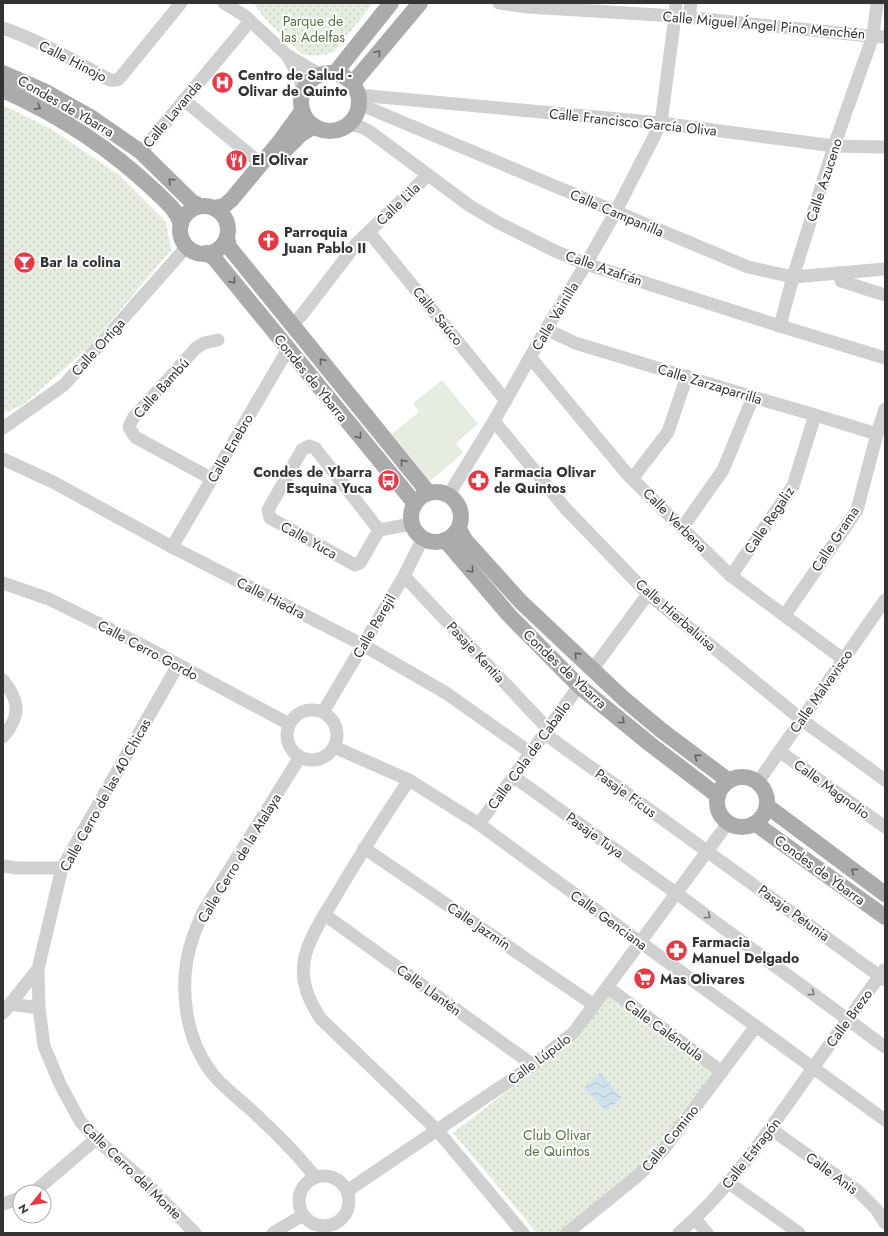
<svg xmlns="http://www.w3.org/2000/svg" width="888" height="1236" font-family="Jost,sans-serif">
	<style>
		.grass { fill: #e6ecdf }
		.park { fill: url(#park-dots) }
		.water { fill: url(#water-waves) }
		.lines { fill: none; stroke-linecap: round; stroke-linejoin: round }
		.minor { stroke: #d0d0d0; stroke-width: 13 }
		.major { stroke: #ababab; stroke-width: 16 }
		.oneway { stroke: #636363 }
		.oneway2 { stroke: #7a7a7a }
		.labels { text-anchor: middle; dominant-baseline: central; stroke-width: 4; stroke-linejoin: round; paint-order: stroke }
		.park-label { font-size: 14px; fill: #56703f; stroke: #fff }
		.street-label { font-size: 14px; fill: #333; stroke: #fff }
		.poi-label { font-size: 14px; font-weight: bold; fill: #333; stroke: #fff; text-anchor: start }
	</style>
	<defs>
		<pattern id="park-dots" width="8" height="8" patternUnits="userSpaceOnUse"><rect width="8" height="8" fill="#e6ecdf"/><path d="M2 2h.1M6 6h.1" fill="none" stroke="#c6cbc0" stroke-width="1.8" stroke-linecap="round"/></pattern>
		<pattern id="water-waves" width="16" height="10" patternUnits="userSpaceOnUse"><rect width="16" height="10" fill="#cfe2ee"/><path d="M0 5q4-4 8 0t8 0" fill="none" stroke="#b2c2cd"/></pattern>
	</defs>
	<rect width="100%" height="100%" fill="#fff"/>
	<path class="grass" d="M442,380L478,424L456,443L463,453L430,481L392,434L419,412L413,403Z"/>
	<g class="park">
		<path d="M253,3H373L334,52C323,56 312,57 301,53L267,21Z"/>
		<path d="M3,105L51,129L118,174L166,222L171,250L88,348L23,405L3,413Z"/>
		<path d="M608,993L716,1072L651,1158L562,1233H537L453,1133L577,1037Z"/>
	</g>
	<path class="water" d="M600,1073L622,1098L606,1112L584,1087Z"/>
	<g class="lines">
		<g class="minor">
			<path d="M224,3L245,16L287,55L319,74"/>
			<path d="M499,3L528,7L675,16L859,35L885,37"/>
			<path d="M689,18L691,3"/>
			<path d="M3,28C40,41 75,61 110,80H117L119,79L181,3"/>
			<path d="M287,55L300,79L303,91"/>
			<path d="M358,95L661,123L834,146L885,147"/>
			<path d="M184,100L261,164"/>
			<path d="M359,104L748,267L793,277L885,269"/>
			<path d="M348,124L361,127L369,131L470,206L499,223L555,251L586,264L780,326L885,358"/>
			<path d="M141,152L250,21"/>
			<path d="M369,232L506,401"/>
			<path d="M841,281L885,295"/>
			<path d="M292,324L301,316L357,243L428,175"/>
			<path d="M780,326L793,277L834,146L873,36L877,3"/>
			<path d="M546,329L575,343L753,397L815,415L877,434"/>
			<path d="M530,357L628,475L731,576L843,659"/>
			<path d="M494,421L565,508L648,594L802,720L885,780"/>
			<path d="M3,428L64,385L182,252L190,249"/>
			<path d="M3,459L53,482L172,547L363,645L446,693L531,753"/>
			<path d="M212,479L135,437L129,427L131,422L134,417L196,348L204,343L218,340"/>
			<path d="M632,479L668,432L687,376"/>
			<path d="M451,496V491L494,421L546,329L586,264L615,213L661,123L675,16L676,3"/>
			<path d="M682,528L723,470L753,397"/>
			<path d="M379,530L315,448L309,446L302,450L268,510L270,518L355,565L360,563L379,530L412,524"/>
			<path d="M172,547L288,349"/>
			<path d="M404,576L548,729"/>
			<path d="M731,576L793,486L815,415"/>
			<path d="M3,583L49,599L140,644L289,724"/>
			<path d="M785,615L857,510L877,434L885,409"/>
			<path d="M592,670L648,594"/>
			<path d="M3,680C20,701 21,716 3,737"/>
			<circle cx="312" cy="735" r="25"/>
			<path d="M323,712L404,576L423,538"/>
			<path d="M545,734L885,980"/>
			<path d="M334,747L409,780C383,819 358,858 334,899C323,917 307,941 304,962C301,982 310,1003 321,1019L437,1130L523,1233"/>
			<path d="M779,751L885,827"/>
			<path d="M300,757L203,912C200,920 196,928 193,937C177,983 184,1041 216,1078C226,1089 239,1099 250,1109C274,1131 296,1152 315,1177"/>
			<path d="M514,777L676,893L885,1047"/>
			<path d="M409,780L479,824L640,942L885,1120"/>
			<path d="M758,782L885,600"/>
			<path d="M479,824L579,686"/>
			<path d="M364,848L594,1005"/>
			<path d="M3,866L17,868H62"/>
			<path d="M325,915L533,1065"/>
			<path d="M38,969L39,1008L44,1046L60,1084L80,1121L96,1139L143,1180L195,1233"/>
			<path d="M607,987L722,1072"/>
			<path d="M10,1004L39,1008"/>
			<path d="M3,1013L38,969L62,868L178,665"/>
			<path d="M771,1129L858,1191L876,1209L885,1223"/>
			<circle cx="324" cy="1201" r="25"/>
			<path d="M729,1183L799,1233"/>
			<path d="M347,1191L533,1065L574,1032L728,823"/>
			<path d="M34,1192L96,1139"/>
			<path d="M3,1204L20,1198"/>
			<path d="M695,1219L707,1233"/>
			<path d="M273,1233L303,1215"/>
			<path d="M567,1233L639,1175L663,1150L756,1026"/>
			<path d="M679,1233C733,1186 772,1126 813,1068C836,1035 860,1003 884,970"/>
		</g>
		<g class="major">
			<circle cx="330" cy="102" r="29"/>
			<path d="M3,73L44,91L92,118L115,134L141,152L192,202L200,206"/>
			<path d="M335,73L391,3"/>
			<path d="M353,83L420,3"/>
			<path d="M3,90C59,115 111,149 155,191C166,202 177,210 181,224"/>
			<path d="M281,154L300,135L314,126"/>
			<circle cx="204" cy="230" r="24"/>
			<path d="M214,208L224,206L232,199L281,140L302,111"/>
			<path d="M227,237L229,247L428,492"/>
			<path d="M206,253L214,258L412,500L414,505"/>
			<circle cx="436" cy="517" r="25"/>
			<path d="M459,529L465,540L521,602L624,699L661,730L729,781"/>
			<path d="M445,540L509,615L579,686L650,744L718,796"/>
			<circle cx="742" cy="802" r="25"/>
			<path d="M767,806L885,894"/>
			<path d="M756,824L885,917"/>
		</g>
	</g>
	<defs><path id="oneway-chevron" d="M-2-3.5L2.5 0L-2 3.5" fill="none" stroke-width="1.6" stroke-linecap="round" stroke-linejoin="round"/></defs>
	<g class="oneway">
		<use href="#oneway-chevron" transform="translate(378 53) rotate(-50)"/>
		<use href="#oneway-chevron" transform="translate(38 107) rotate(27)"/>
		<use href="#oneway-chevron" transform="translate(171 181) rotate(-136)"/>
		<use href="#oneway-chevron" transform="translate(233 281) rotate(51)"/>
		<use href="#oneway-chevron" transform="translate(322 361) rotate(-129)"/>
		<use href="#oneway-chevron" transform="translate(359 436) rotate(51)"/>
		<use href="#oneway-chevron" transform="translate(403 462) rotate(-129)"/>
		<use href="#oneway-chevron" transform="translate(471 570) rotate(50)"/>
		<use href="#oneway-chevron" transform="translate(577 655) rotate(-136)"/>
		<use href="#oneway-chevron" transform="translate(622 721) rotate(39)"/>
		<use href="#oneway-chevron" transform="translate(697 757) rotate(-143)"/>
		<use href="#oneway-chevron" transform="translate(854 871) rotate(-143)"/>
	</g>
	<g class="oneway2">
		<use href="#oneway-chevron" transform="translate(708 916) rotate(36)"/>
		<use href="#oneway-chevron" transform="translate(812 993) rotate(36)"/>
	</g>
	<defs>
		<symbol id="hospital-disc" viewBox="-11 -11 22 22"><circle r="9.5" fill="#e63946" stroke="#fff"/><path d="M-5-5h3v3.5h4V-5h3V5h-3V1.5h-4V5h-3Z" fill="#fff"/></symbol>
		<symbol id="restaurant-disc" viewBox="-11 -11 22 22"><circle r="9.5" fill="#e63946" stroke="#fff"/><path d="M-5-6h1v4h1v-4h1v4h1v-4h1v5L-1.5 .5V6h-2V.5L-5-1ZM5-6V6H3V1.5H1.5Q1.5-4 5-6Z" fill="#fff"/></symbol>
		<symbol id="church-disc" viewBox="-11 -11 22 22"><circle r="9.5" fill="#e63946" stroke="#fff"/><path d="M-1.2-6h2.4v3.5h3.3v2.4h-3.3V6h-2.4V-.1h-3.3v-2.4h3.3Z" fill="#fff"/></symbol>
		<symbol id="bar-disc" viewBox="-11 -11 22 22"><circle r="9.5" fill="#e63946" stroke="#fff"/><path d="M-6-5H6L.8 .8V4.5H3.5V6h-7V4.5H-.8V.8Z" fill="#fff"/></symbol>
		<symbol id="bus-disc" viewBox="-11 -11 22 22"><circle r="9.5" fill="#e63946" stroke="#fff"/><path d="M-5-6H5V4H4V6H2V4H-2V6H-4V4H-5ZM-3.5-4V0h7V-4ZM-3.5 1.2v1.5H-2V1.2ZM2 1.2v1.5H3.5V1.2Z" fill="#fff"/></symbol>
		<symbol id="pharmacy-disc" viewBox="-11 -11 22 22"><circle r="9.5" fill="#e63946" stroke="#fff"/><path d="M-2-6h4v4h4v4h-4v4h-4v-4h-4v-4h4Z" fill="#fff"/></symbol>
		<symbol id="supermarket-disc" viewBox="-11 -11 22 22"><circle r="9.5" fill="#e63946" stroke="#fff"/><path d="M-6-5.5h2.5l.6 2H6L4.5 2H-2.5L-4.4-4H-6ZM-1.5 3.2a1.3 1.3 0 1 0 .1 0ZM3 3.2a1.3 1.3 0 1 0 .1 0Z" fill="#fff"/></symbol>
	</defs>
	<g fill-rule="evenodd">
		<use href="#hospital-disc" x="210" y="70" width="25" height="25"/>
		<use href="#restaurant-disc" x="224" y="148" width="25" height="25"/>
		<use href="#church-disc" x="256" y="228" width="25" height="25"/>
		<use href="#bar-disc" x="12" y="250" width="25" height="25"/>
		<use href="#bus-disc" x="376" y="468" width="25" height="25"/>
		<use href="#pharmacy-disc" x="466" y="468" width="25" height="25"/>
		<use href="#pharmacy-disc" x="664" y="938" width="25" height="25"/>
		<use href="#supermarket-disc" x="632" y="966" width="25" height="25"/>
	</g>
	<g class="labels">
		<g class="park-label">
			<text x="313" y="21">Parque de<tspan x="313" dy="16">las Adelfas</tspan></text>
			<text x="557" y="1135">Club Olivar<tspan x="557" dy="16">de Quintos</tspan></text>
		</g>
		<g class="street-label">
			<text transform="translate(764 25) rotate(5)">Calle Miguel Ángel Pino Menchén</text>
			<text transform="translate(73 61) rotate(27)">Calle Hinojo</text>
			<text transform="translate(66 106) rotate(30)">Condes de Ybarra</text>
			<text transform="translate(172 114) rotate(-50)">Calle Lavanda</text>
			<text transform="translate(633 122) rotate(6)">Calle Francisco García Oliva</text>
			<text transform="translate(824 180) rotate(-72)">Calle Azuceno</text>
			<text transform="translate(398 204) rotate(-44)">Calle Lila</text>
			<text transform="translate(617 213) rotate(23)">Calle Campanilla</text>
			<text transform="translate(604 268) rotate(19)">Calle Azafrán</text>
			<text transform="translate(438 316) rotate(51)">Calle Saúco</text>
			<text transform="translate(555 316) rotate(-59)">Calle Vainilla</text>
			<text transform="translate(98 347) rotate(-48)">Calle Ortiga</text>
			<text transform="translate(311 378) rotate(51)">Condes de Ybarra</text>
			<text transform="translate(710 384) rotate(17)">Calle Zarzaparrilla</text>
			<text transform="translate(161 388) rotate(-48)">Calle Bambú</text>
			<text transform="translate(230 448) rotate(-60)">Calle Enebro</text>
			<text transform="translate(675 520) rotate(45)">Calle Verbena</text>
			<text transform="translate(769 520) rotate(-56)">Calle Regaliz</text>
			<text transform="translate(835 539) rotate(-57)">Calle Grama</text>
			<text transform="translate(309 540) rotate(29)">Calle Yuca</text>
			<text transform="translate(271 598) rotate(27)">Calle Hiedra</text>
			<text transform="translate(676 615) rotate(41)">Calle Hierbaluisa</text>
			<text transform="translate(374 626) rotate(-60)">Calle Perejil</text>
			<text transform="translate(148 650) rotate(28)">Calle Cerro Gordo</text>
			<text transform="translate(476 652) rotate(47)">Pasaje Kentia</text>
			<text transform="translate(565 669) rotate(43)">Condes de Ybarra</text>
			<text transform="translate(821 691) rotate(-55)">Calle Malvavisco</text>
			<text transform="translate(529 755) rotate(-54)">Calle Cola de Caballo</text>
			<text transform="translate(832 789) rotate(36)">Calle Magnolio</text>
			<text transform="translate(626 793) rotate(36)">Pasaje Ficus</text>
			<text transform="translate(105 795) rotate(-61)">Calle Cerro de las 40 Chicas</text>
			<text transform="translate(595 835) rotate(36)">Pasaje Tuya</text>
			<text transform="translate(239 858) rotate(-59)">Calle Cerro de la Atalaya</text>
			<text transform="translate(820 870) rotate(36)">Condes de Ybarra</text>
			<text transform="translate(794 913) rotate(36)">Pasaje Petunia</text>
			<text transform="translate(609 920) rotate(36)">Calle Genciana</text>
			<text transform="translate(479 926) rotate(34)">Calle Jazmín</text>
			<text transform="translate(429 990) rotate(36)">Calle Llantén</text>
			<text transform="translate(849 1018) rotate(-54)">Calle Brezo</text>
			<text transform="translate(664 1030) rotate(36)">Calle Caléndula</text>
			<text transform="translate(539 1059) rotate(-37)">Calle Lúpulo</text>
			<text transform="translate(670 1138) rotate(-51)">Calle Comino</text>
			<text transform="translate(751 1153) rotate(-52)">Calle Estragón</text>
			<text transform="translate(132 1171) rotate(44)">Calle Cerro del Monte</text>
			<text transform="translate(832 1173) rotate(36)">Calle Anis</text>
		</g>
		<g class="poi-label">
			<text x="238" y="75">Centro de Salud -<tspan x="238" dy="16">Olivar de Quinto</tspan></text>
			<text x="252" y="160">El Olivar</text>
			<text x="284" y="232">Parroquia<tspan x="284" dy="16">Juan Pablo II</tspan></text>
			<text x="40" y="262">Bar la colina</text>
			<text x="372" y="472" text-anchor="end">Condes de Ybarra<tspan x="372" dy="16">Esquina Yuca</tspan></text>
			<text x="494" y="472">Farmacia Olivar<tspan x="494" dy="16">de Quintos</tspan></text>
			<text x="692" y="942">Farmacia<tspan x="692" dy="16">Manuel Delgado</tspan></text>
			<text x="660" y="979">Mas Olivares</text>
		</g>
	</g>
	<rect width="888" height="1236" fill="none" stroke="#333333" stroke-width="8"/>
	<g transform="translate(32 1204) rotate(240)"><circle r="19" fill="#ffffff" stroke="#adadad"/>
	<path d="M0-3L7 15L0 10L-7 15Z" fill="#e63946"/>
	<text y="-6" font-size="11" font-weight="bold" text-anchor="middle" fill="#333333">N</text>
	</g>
</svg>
